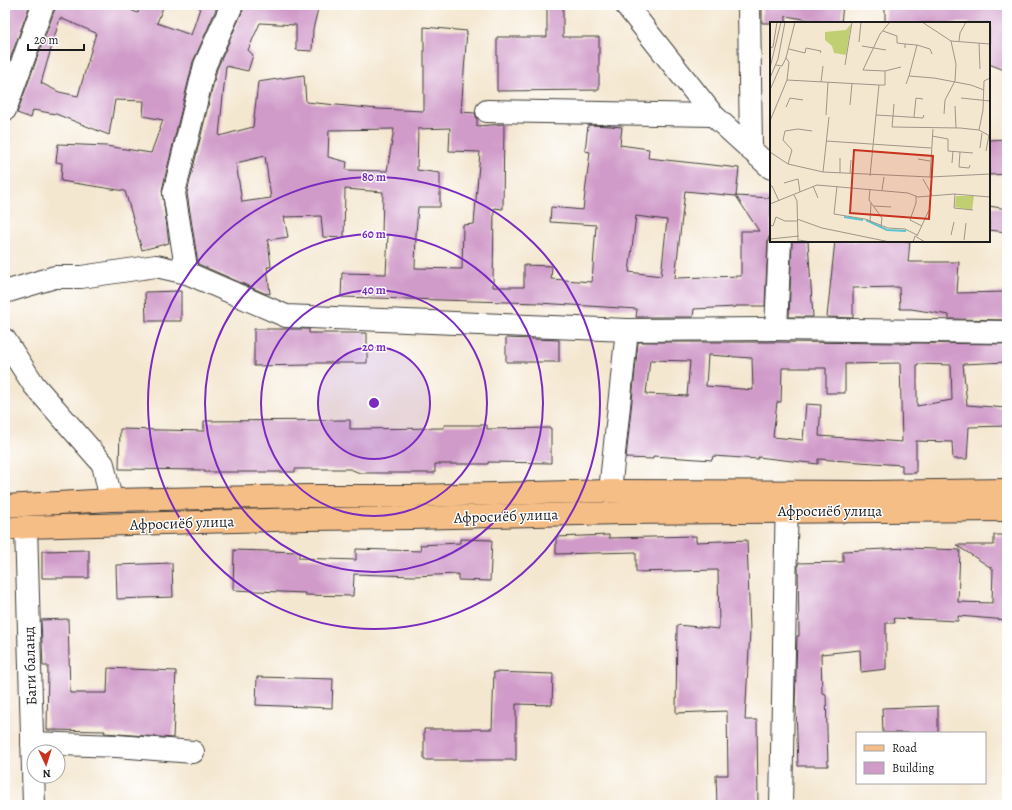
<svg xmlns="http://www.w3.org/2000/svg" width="1012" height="810" font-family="Alegreya,serif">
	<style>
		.building { fill: #d09bc9; fill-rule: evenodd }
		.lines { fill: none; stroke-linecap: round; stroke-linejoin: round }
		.minor-casing { stroke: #3c3a37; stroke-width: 24 }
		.major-casing { stroke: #3c3a37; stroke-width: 24 }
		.minor { stroke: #fff; stroke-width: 22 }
		.major { stroke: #f6be87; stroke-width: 22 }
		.ring { fill: none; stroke: #7b2cbf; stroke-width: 2 }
		.labels { text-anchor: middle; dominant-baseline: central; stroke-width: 3; stroke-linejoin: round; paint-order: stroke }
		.street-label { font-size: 15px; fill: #1c1c1c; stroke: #fff }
		.inset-river { fill: none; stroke: #58c4d1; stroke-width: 2 }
		.inset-road { fill: none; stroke: #9e9688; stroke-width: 1 }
		.view { fill: #c8321e; fill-opacity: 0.15; stroke: #c8321e; stroke-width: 2 }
		.inset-edge { fill: none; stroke: #1c1c1c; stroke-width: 2 }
		.centre { fill: #7b2cbf; stroke: #fff; stroke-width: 2 }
		.ring-label { font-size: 12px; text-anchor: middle; font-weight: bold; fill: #7b2cbf; stroke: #fff; stroke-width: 3; stroke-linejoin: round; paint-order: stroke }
	</style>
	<rect width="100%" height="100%" fill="#fff"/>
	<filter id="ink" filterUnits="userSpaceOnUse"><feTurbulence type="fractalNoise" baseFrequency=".025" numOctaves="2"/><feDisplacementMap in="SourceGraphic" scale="8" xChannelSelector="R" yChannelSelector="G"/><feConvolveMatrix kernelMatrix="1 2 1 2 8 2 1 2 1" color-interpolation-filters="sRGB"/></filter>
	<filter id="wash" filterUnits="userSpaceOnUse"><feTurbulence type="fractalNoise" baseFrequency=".012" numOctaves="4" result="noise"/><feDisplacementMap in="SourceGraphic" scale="16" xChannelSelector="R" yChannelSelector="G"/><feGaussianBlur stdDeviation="0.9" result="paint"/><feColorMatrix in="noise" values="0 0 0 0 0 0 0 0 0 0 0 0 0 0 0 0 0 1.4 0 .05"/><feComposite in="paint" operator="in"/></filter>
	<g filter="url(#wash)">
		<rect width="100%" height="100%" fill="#f4e7d0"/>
		<g id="blocks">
			<g class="building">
				<path d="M5,5H30L9,62L5,61Z"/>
				<path d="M55,5H118L138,13L140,5H164L157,23L191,35L201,5H218L193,62L162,190L169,243L142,250L125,191L61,181L62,163L56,162L58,144L106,146L151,153L163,120L143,116L144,101L115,100L109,135L56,114L33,110L31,118L17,113L55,9ZM60,18L96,33L78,96L59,92L41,83Z"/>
				<path d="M244,5H319L313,29L312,51L296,50V25L260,23L248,50L253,55L248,71L226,66L219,136L253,127L258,82L304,75L306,102L378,109L424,111V27L467,31L461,112L475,113L477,119V126L504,124L503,209L494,208L493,287H524V265L552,266L551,279L592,282L596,225L550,222L551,207L583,210L590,152L585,151L588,125L610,126L622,127L620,145L649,149L648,158L739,168L736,196L771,198V233L768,240L765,306H736V307L694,309L693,317H636L637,309L539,303L341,297L342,273L386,274L388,235H382L383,192L345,189L344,238L323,237L321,216L284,217L288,237L268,240L271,267H267L270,294L264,293L198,264L187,193L217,69L243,10ZM450,128L449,151L480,152L474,224L463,225L462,269L415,268L416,234L418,207H440V173L417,170L418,129ZM394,129L387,171L346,170L347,162L328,157L329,130ZM265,156L271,198L242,202L236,163ZM685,191L736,196L759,231H741V276L675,278ZM636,216L667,220L661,276L629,272Z"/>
				<path d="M547,5H563V37H599V90L497,91V37H547Z"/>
				<path d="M762,5H843L841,23H822V22L786,16V23H762Z"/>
				<path d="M885,5H1007V71L989,64V23H885Z"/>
				<path d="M1007,139V174L989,175V140Z"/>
				<path d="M989,206L1007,209V232L989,230Z"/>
				<path d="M792,241H808L813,317H789Z"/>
				<path d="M835,241H910L908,262H959L957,293L1007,292V320L949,319V315L911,309H900L899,287L853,288V318L827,317Z"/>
				<path d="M181,291V321H146L145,292Z"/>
				<path d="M254,329H309V333H367V363H309V365L254,366Z"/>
				<path d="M506,338L559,340V362H506Z"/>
				<path d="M638,342H776L900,343V344L915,343L1007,344V362L963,364L967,405L1007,408V426L969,427L967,459H953L952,442L916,441V473H902V465L818,459V464L758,457V459L713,456L712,460L653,456V459L626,458ZM708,355L752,358L753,390L706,386ZM650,360L690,361L687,396L646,394ZM900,363L902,442L819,436L821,405L806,404L803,440L773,437L777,402H781L782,368H826V393H845V364ZM917,364L951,365L952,400L917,406Z"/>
				<path d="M350,420V429L444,428V425H487V429L551,428V463L488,462V464H435V473H360L350,469H295V472H204V470L119,469L120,429L204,431V421Z"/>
				<path d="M609,535V538L696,536V542L747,540L750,631L745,720H757L758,805H717L716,775H728L727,711L676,713L677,625L719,629L718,570L636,572V552L556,554V537Z"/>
				<path d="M994,535H1007V620L958,616V621L894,618L895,623H886V669L861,672L860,650L821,654L822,693L826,694L828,766H798L796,707H795L797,636H799L798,563L843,562V551L908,548L960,550L958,602L992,603L993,569L956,545H994Z"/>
				<path d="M460,539L492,540L490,581L458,580V574L414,576L354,574L353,596L305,595V593L233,590L234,550L299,552V558L356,560V549L421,551L420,545L460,543Z"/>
				<path d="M89,550V578H42V551Z"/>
				<path d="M172,563L173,597L117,599L116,565Z"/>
				<path d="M68,619L70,693H107L108,668L176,671L173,738L104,733L105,731L47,730L48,666H43L41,620Z"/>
				<path d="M494,672L553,674L552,705L516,704V760H424V729H492Z"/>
				<path d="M257,677L333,679L332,708L256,705Z"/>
				<path d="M938,706V733H883L882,708Z"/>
			</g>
		</g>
	</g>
	<g filter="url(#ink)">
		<use href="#blocks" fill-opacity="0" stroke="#3c3a37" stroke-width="1"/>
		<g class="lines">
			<defs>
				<g id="minor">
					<path d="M626,5L713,115L771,168"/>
					<path d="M749,5L751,150"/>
					<path d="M5,110L43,5"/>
					<path d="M487,111L713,115"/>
					<path d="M187,273L174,193L205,65L232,5"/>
					<path d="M5,292L55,277H81L156,266L187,273L286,316L627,330L776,329L1007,332"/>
					<path d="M776,329L780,241"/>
					<path d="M5,340L34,385L103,464L111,500"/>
					<path d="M610,491L627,330"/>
					<path d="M26,527L34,805"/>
					<path d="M32,743L117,746L193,752"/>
					<path d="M781,805L787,493"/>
				</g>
				<g id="major">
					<path d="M5,506L111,500L309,496H411L610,491L869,492L1007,490"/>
					<path d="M5,529L26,527L306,519L412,518L622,513L1007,510"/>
				</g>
			</defs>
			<use href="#minor" class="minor-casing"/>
			<use href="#major" class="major-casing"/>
			<use href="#minor" class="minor"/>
			<use href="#major" class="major"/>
		</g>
	</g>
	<circle cx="374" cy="403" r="56" fill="#7b2cbf" fill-opacity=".12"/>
	<g class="ring">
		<circle cx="374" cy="403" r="56"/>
		<circle cx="374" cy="403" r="113"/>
		<circle cx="374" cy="403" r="169"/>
		<circle cx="374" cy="403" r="226"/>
	</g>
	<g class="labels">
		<g class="street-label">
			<text x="830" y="511">Афросиёб улица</text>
			<text transform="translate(506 516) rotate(-2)">Афросиёб улица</text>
			<text transform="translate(182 523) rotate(-2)">Афросиёб улица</text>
			<text transform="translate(30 666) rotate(-92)">Баги баланд</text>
		</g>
	</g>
	<g transform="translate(770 22)">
		<rect width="220" height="220" fill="#f4e7d0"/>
		<path d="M81,2L76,33L64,31L62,24L55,18V10L76,8ZM186,174H204L202,188L185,185Z" fill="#bfcf72"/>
		<path class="inset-river" d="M74,195L93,198M96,198L117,208L136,209"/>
		<path class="inset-road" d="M120,0L110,12L93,48L115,49L131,45M152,0L181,19L186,42L185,59L175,78L174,92M113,9L127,14V21L135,22M181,19L220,22M189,19L190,11L196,0M89,20L91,0M209,21L210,47M92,24L116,28M0,26L3,25L7,0M135,26V22L147,23M19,27L35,31L36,26L51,29L50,31M6,43L12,44L16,36L25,0M75,43L82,0M0,46L11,0M139,54L147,23L160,27L162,32M0,56L8,37L15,0M17,58L109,63L100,154M51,60L53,44M136,62L139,54L164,56L201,63L214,68M109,63H115V49M0,68L10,45M191,76L220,79M124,82L123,94L153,96L154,93M80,83L82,61M185,84L186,106M16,85L20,76L33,78M56,93L58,60M106,93L123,94L122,105L190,106L209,108L220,114M144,95L146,76L153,77M0,99L17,58L19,40L16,36M209,108L213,88L214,59L220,56M162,114L178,117V129L203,131M56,119L161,126M210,126L212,111M216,129L219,113M0,130L18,142L53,150L160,155L220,152M190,130L189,145L199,146L200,143M70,136V151M148,137L160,139M182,141L183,129M18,142L22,128L13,118L15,109L28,107L42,109M53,150L59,95M80,151L81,138M160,155L163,107M153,157L162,173M14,161L28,157L30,170M0,164H2L9,179M43,164L48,176M67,164L64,192L95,197L118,206L135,207L147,213M100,167L99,178L112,196L111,205M112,168L114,155M185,172L184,186L203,188M24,173L27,179L28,220M146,174V181L140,198L152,204M0,182L47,163L138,171L148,175L184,172L220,175M104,184L121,185M27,197L52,206L120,220M100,200L101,181M0,203L3,204L6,195L15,199H27M181,213L184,200M147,214L159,188M0,217L29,214M29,218L41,220M194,218L196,201M143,220L145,214L155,220"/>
		<path class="view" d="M84,128L163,134L159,197L80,191Z"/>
		<rect width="220" height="220" class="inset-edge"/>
	</g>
	<circle cx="374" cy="403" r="6" class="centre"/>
	<g class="ring-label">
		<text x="374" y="181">80 m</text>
		<text x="374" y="238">60 m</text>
		<text x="374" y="294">40 m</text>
		<text x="374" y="351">20 m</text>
	</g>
	<rect width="1012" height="810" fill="none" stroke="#fff" stroke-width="20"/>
	<rect x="856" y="732" width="130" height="52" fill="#ffffff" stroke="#a4a4a4"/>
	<rect x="864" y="745" width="20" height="6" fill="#f6be87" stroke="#a4a4a4"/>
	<text x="892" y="752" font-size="12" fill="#1c1c1c">Road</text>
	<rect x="864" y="762" width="20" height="12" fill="#d09bc9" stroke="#a4a4a4"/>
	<text x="892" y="772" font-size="12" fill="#1c1c1c">Building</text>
	<g transform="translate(46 764) rotate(176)"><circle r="19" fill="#ffffff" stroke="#a4a4a4"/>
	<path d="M0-3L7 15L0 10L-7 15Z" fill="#c8321e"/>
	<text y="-6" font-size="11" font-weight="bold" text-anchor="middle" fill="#1c1c1c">N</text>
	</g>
	<path d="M28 44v6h56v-6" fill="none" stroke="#1c1c1c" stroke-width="2"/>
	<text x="34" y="44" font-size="12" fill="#1c1c1c" stroke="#ffffff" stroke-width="3" paint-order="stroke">20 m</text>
</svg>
